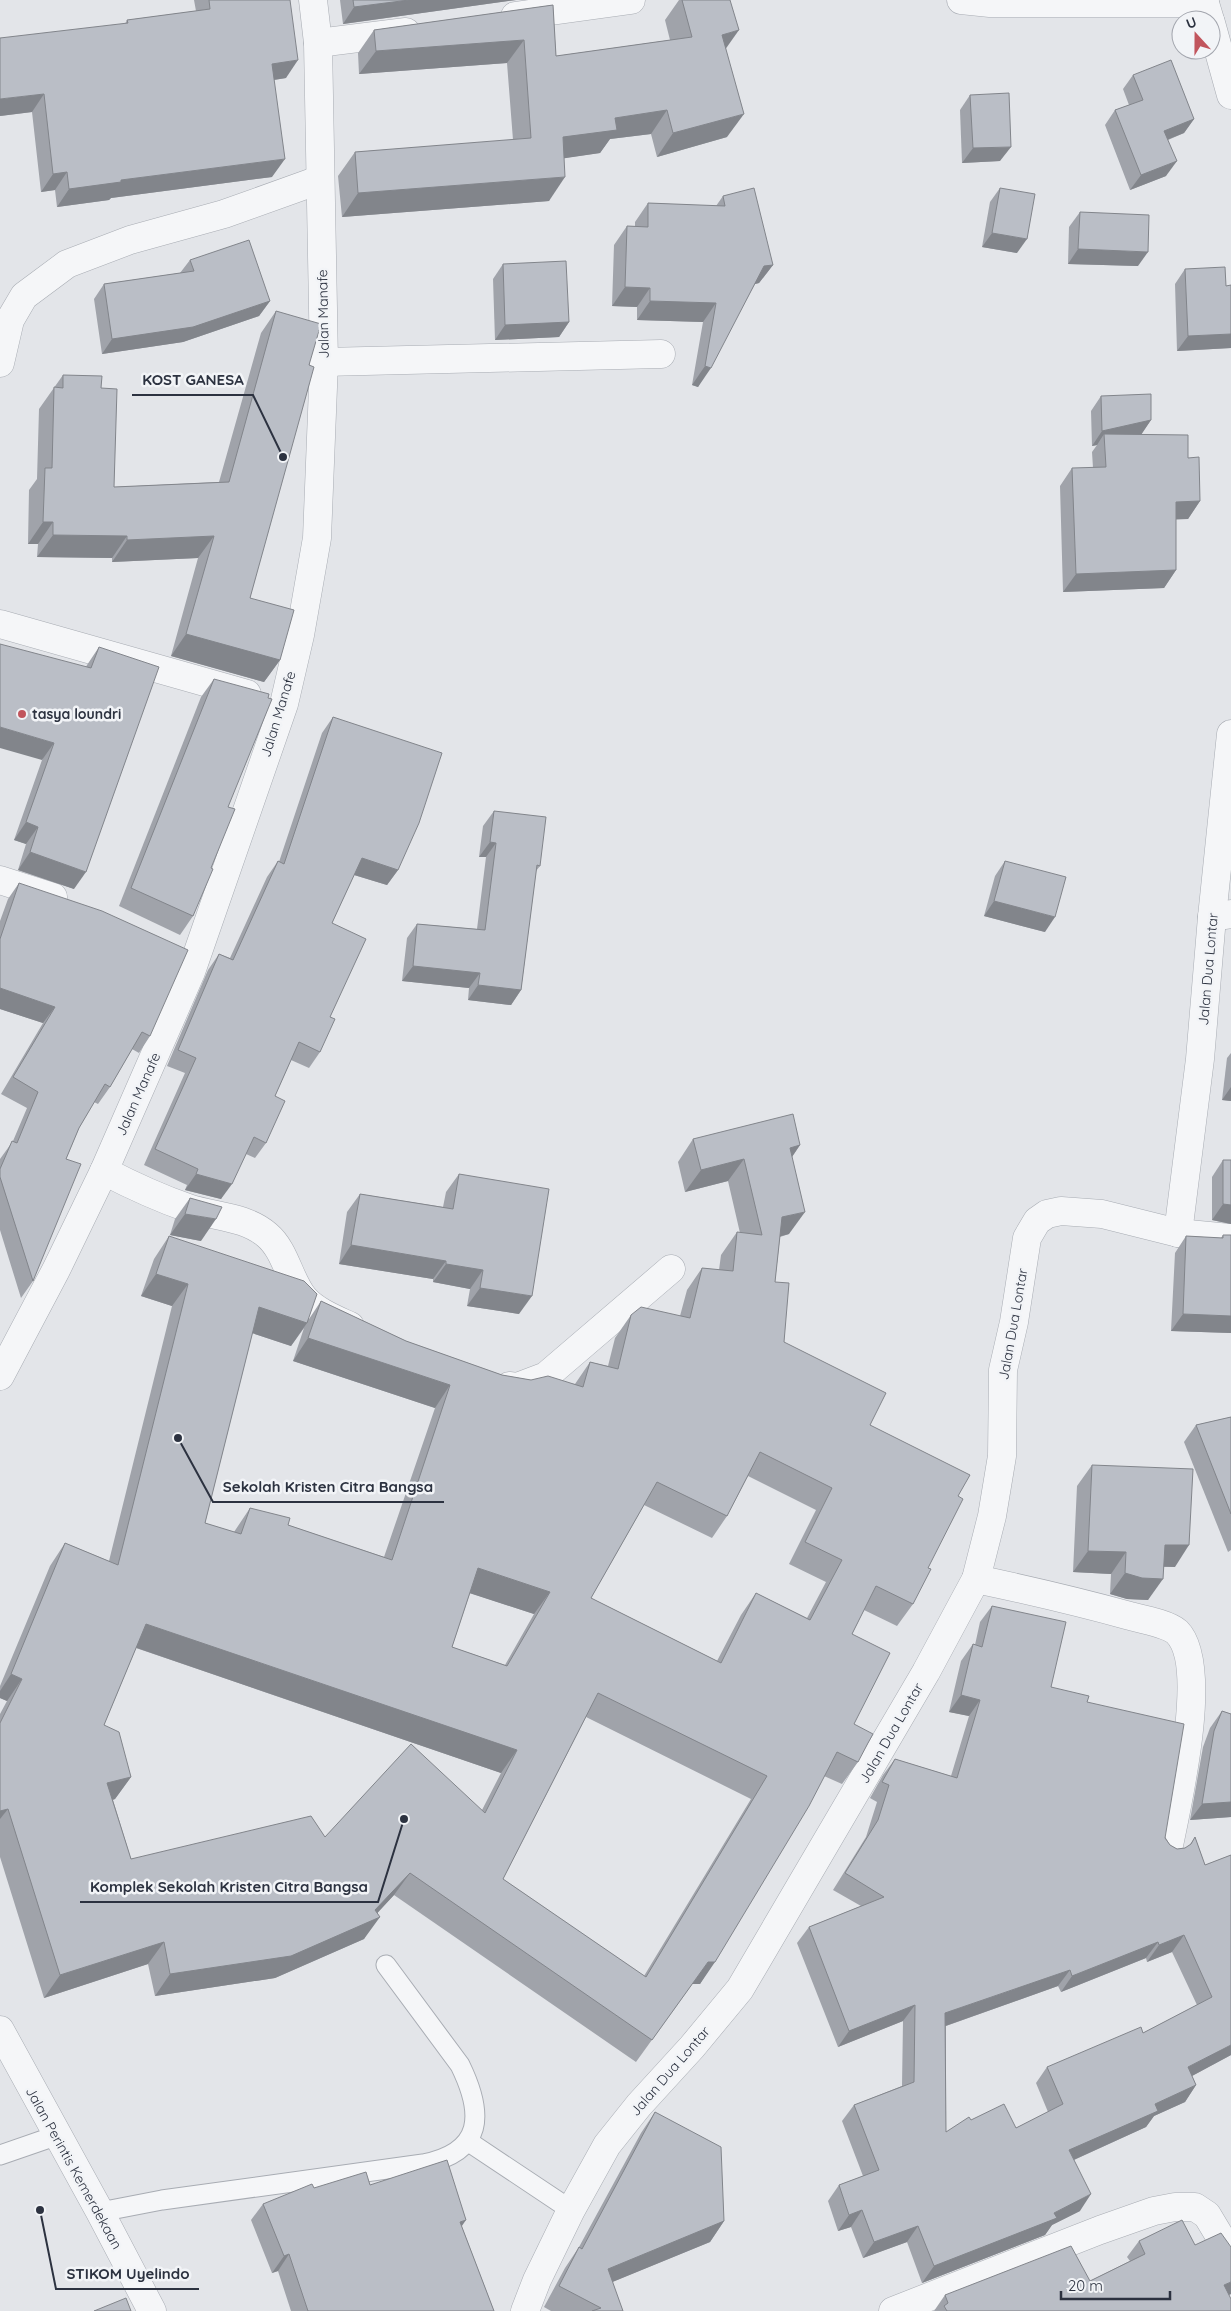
<svg xmlns="http://www.w3.org/2000/svg" width="1231" height="2311" font-family="Quicksand,sans-serif">
	<style>
		.lines { fill: none; stroke-linecap: round; stroke-linejoin: round }
		.service-casing { stroke: #a8acb3; stroke-width: 21 }
		.minor-casing { stroke: #a8acb3; stroke-width: 29 }
		.tertiary-casing { stroke: #a8acb3; stroke-width: 29 }
		.service { stroke: #f5f6f8; stroke-width: 19 }
		.minor { stroke: #f5f6f8; stroke-width: 28 }
		.tertiary { stroke: #f5f6f8; stroke-width: 28 }
		.wall { fill: #a0a3aa; fill-rule: evenodd }
		.shaded-wall { fill: #82858b }
		.building { fill: #babec6; stroke: #82858b; fill-rule: evenodd }
		.poi-dot { fill: #c1555d; stroke: #f2f4f7; stroke-width: 2 }
		.labels { text-anchor: middle; dominant-baseline: central; stroke-width: 5; stroke-linejoin: round; paint-order: stroke }
		.street-label { font-size: 14px; fill: #2c3240; stroke: #f2f4f7 }
		.poi-label { font-size: 14px; font-weight: bold; fill: #2c3240; stroke: #f2f4f7; text-anchor: start }
		.leader { fill: none; stroke: #2c3240; stroke-width: 2 }
		.callout-dot { fill: #2c3240; stroke: #f2f4f7; stroke-width: 2 }
		.callout-label { font-size: 15px; text-anchor: middle; font-weight: bold; fill: #2c3240; stroke: #f2f4f7; stroke-width: 5; stroke-linejoin: round; paint-order: stroke }
	</style>
	<rect width="100%" height="100%" fill="#e3e5e9"/>
	<g class="lines">
		<defs>
			<g id="service">
				<path d="M469,2142L571,2210"/>
				<path d="M0,2155L58,2135"/>
				<path d="M100,2212L162,2200L423,2164C484,2152 484,2114 460,2065L386,1965"/>
			</g>
			<g id="minor">
				<path d="M961,0L990,3H1205"/>
				<path d="M515,16L631,0"/>
				<path d="M318,43L406,32"/>
				<path d="M324,362L661,354"/>
				<path d="M0,363L10,320L24,296L67,264L130,240L224,214L319,180"/>
				<path d="M0,624L247,694"/>
				<path d="M0,880L53,897"/>
				<path d="M1212,917L1231,914"/>
				<path d="M104,1171C131,1185 159,1198 188,1208C215,1217 245,1216 267,1235C286,1251 289,1280 304,1298C315,1311 335,1319 350,1326"/>
				<path d="M1178,1233L1231,1238"/>
				<path d="M0,1376L56,1270L104,1171L191,972L284,704L300,635L317,538L324,362L318,43L313,0"/>
				<path d="M509,1386L517,1387L546,1376L671,1269"/>
				<path d="M976,1579C1028,1590 1079,1602 1130,1616C1142,1619 1168,1624 1177,1632C1210,1665 1177,1806 1168,1850"/>
				<path d="M893,2311L1100,2230L1154,2211L1175,2207H1195L1207,2215L1231,2255"/>
			</g>
			<g id="tertiary">
				<path d="M1204,0L1210,20"/>
				<path d="M1211,23L1231,95"/>
				<path d="M0,2030L100,2212L152,2311"/>
				<path d="M525,2311L537,2280L571,2210L607,2145L639,2105L692,2047L740,1989L926,1672L976,1579L992,1516L1002,1456L1003,1370L1014,1322L1027,1238L1037,1221L1047,1214L1061,1211L1102,1214L1178,1233L1200,1059L1212,917L1231,734"/>
			</g>
		</defs>
		<use href="#service" class="service-casing"/>
		<use href="#minor" class="minor-casing"/>
		<use href="#tertiary" class="tertiary-casing"/>
		<use href="#service" class="service"/>
		<use href="#minor" class="minor"/>
		<use href="#tertiary" class="tertiary"/>
	</g>
	<g class="wall">
		<path d="M194,0H290L286,78L274,80L272,177L111,198L109,200L57,207L55,190L41,192L32,112L0,116L125,24L127,20L196,11Z"/>
		<path d="M340,0H516L343,24Z"/>
		<path d="M679,0H730L726,48L727,137L657,157L651,134L610,139L600,153L564,158L549,201L342,217L338,176L355,152L513,140L507,63L359,74L358,53L374,30L553,5L556,56L670,40L665,20Z"/>
		<path d="M1133,75L1194,119L1184,133L1168,140L1166,176L1130,190L1105,125L1115,110L1129,105L1123,89Z"/>
		<path d="M970,95L1000,161L962,163L960,110Z"/>
		<path d="M1000,188L1017,253L982,247L990,202Z"/>
		<path d="M723,196L773,265L759,283L755,284L698,387L692,385L703,322L637,320V307L612,306L614,245L627,226H635V222L648,203L716,206Z"/>
		<path d="M1080,212L1138,266L1068,264L1069,227Z"/>
		<path d="M190,260L270,301L259,316L183,342L102,354L94,299L104,284L180,273Z"/>
		<path d="M503,264L569,322L559,337L495,340L493,279Z"/>
		<path d="M1185,269L1226,286L1231,285V348L1177,351L1175,284Z"/>
		<path d="M276,311L309,365L250,598L280,660L264,682L171,656L198,558L112,562V558L37,557L38,544H28L29,490L37,479L39,409L63,375L101,388L114,487L219,482L261,333Z"/>
		<path d="M1101,396L1151,420L1141,434L1188,458L1200,501L1188,519H1176V570L1164,588L1063,592L1060,486L1072,468H1093L1092,452L1097,445L1092,446L1091,411Z"/>
		<path d="M99,647L74,889L18,870L26,844L14,840L42,760L87,665Z"/>
		<path d="M214,679L228,807L211,868L193,916L180,935L119,906L201,697Z"/>
		<path d="M333,717L398,870L387,885L354,875L332,923L330,1017L320,1052L309,1068L291,1060L275,1096L266,1143L255,1158L246,1154L221,1199L185,1190L187,1185L144,1165L185,1073L167,1066L208,970L219,954L230,958L267,877L278,861L279,862L322,733Z"/>
		<path d="M494,811L540,866L536,871L521,990L511,1005L468,1000L469,988L402,981L407,938L417,924L477,929L486,857H479L483,826Z"/>
		<path d="M1005,861L1045,932L984,916L995,876Z"/>
		<path d="M19,883L150,1036L139,1053L132,1049L110,1087L98,1104L94,1102L79,1128L66,1159L33,1281L21,1298L0,1230V1159L13,1141L27,1108L1,1094L43,1023L0,1009V921L8,899Z"/>
		<path d="M1231,1053V1101L1222,1100L1227,1058Z"/>
		<path d="M693,1139L800,1145L792,1157L789,1234L780,1237L775,1282L784,1342L870,1425L958,1496L913,1604L897,1626L864,1610L852,1634L854,1724L858,1762L842,1784L824,1776L700,1984H692L636,2062L394,1895L377,1913L364,1939L275,1978L155,1996L148,1964L44,1998L0,1857V1714L7,1701L0,1698V1686L50,1566L65,1543L109,1561L172,1306L141,1296L154,1259L169,1236L309,1319L321,1301L406,1341L502,1375L531,1380L575,1384L590,1362L608,1366L615,1338L631,1315L680,1316L687,1290L702,1268L719,1270L721,1255L737,1232L740,1233L728,1181L685,1192L678,1162ZM304,1328L293,1361L435,1408L384,1557L288,1525L250,1508L234,1532L205,1523L252,1333L291,1346ZM748,1476L816,1510L789,1564L826,1582L807,1618L756,1593L741,1615L717,1661L591,1598L644,1505L712,1538L727,1516ZM470,1593L534,1614L505,1665L452,1647ZM136,1648L501,1773L482,1810L325,1837L131,1859L113,1800L115,1799L131,1777L104,1725ZM586,1717L751,1799L644,1976L503,1879Z"/>
		<path d="M1223,1160H1231V1224L1212,1220V1177Z"/>
		<path d="M459,1174L519,1314L467,1306L470,1289L433,1282V1279L339,1264L347,1212L360,1194L443,1207L446,1192Z"/>
		<path d="M190,1198L201,1241L170,1235L175,1219Z"/>
		<path d="M1223,1235L1231,1333L1171,1331L1175,1253L1186,1236L1221,1238Z"/>
		<path d="M1231,1417V1550L1228,1552L1184,1442L1196,1425Z"/>
		<path d="M1092,1465L1175,1567H1164L1148,1600L1127,1599L1110,1594L1111,1574L1073,1572L1077,1486Z"/>
		<path d="M992,1606L1051,1687L1087,1702L1170,1845L1177,1849L1185,1848L1189,1846L1195,1837L1205,1865L1231,1855V2055L1192,2076L1196,2085L1185,2102L1154,2116L1146,2127L1074,2160L1080,2211L1052,2225L1045,2235L922,2283L907,2242L863,2258L851,2227L838,2231L828,2201L839,2185L863,2176L842,2121L854,2105L902,2086L903,2021L838,2047L797,1943L809,1927L861,1906L833,1890L866,1837L877,1802L870,1798L883,1775L895,1759L951,1776L969,1716L949,1712L961,1661L973,1644L975,1645L980,1622ZM1172,1952L1197,2005L1143,2033L1047,2067L1036,2083L1048,2112L1016,2128L971,2120L946,2132V2026L1058,1986L1061,1992L1146,1958L1147,1962Z"/>
		<path d="M1222,1711L1231,1714V1817L1190,1820L1203,1747L1210,1728Z"/>
		<path d="M655,2112L724,2221L710,2242L612,2282L623,2311H551L544,2307L565,2268L579,2247L641,2133Z"/>
		<path d="M370,2185L462,2227L494,2311H291L278,2271L272,2273L251,2220L263,2204Z"/>
		<path d="M1139,2241L1195,2245L1231,2294L1229,2295L1231,2311H934L945,2295L1090,2281L1130,2261L1127,2257Z"/>
	</g>
	<g class="shaded-wall">
		<path d="M409,0H516L343,24L354,7Z"/>
		<path d="M739,30L722,54V35Z"/>
		<path d="M524,40L507,63L359,74L376,51Z"/>
		<path d="M298,60L286,78L260,82L272,64Z"/>
		<path d="M44,94L32,112L0,116V99Z"/>
		<path d="M667,110L651,134L610,139L600,153L546,161L563,137L615,118Z"/>
		<path d="M744,114L727,137L657,157L673,133Z"/>
		<path d="M1194,119L1184,133L1154,145L1164,131Z"/>
		<path d="M1011,147L1000,161L962,163L973,148Z"/>
		<path d="M285,159L272,177L111,198L109,200L57,207L69,189L121,180Z"/>
		<path d="M1177,161L1166,176L1130,190L1141,175Z"/>
		<path d="M67,172L55,190L41,192L53,174Z"/>
		<path d="M565,177L549,201L342,217L358,193Z"/>
		<path d="M992,233L1027,239L1017,253L982,247Z"/>
		<path d="M1078,249L1148,252L1138,266L1068,264Z"/>
		<path d="M773,265L759,283L751,285L764,266Z"/>
		<path d="M625,287L650,288L637,307L612,306Z"/>
		<path d="M270,301L259,316L183,342L102,354L112,339Z"/>
		<path d="M650,301L716,303L703,322L637,320Z"/>
		<path d="M569,322L559,337L495,340L505,325Z"/>
		<path d="M1231,334V348L1177,351L1188,336Z"/>
		<path d="M705,366L711,368L698,387L692,385Z"/>
		<path d="M1151,420L1141,435L1104,434L1097,445L1092,446L1102,431Z"/>
		<path d="M1200,501L1188,519L1164,520L1176,502Z"/>
		<path d="M43,522H53L38,544H28Z"/>
		<path d="M53,535L127,536L112,558L37,557Z"/>
		<path d="M214,536L198,558L112,562L127,540Z"/>
		<path d="M1176,570L1164,588L1063,592L1076,574Z"/>
		<path d="M186,634L280,660L264,682L171,656Z"/>
		<path d="M0,727L54,743L42,760L0,748Z"/>
		<path d="M26,822L38,827L26,844L14,840Z"/>
		<path d="M490,842L496,843L486,857H479Z"/>
		<path d="M30,852L86,872L74,889L18,870Z"/>
		<path d="M362,858L398,870L387,885L351,874Z"/>
		<path d="M994,901L1055,917L1045,932L984,916Z"/>
		<path d="M413,966L480,973L469,988L402,981Z"/>
		<path d="M478,985L521,990L511,1005L468,1000Z"/>
		<path d="M0,988L55,1007L43,1023L0,1009Z"/>
		<path d="M1231,1087V1101L1222,1100Z"/>
		<path d="M800,1145L785,1167L790,1148Z"/>
		<path d="M744,1159L728,1181L685,1192L701,1170Z"/>
		<path d="M196,1174L232,1184L221,1199L185,1190Z"/>
		<path d="M1223,1204L1231,1205V1224L1212,1220Z"/>
		<path d="M805,1212L789,1234L766,1240L782,1217Z"/>
		<path d="M185,1214L216,1219L201,1241L170,1235Z"/>
		<path d="M351,1245L446,1261L433,1279L339,1264Z"/>
		<path d="M446,1264L483,1270L470,1289L433,1282Z"/>
		<path d="M156,1274L188,1284L172,1306L141,1296Z"/>
		<path d="M480,1288L532,1296L519,1314L467,1306Z"/>
		<path d="M259,1307L307,1323L291,1346L243,1330Z"/>
		<path d="M1183,1314L1231,1316V1333L1171,1331Z"/>
		<path d="M308,1338L450,1385L435,1408L293,1361Z"/>
		<path d="M1165,1545H1189L1175,1567L1150,1566Z"/>
		<path d="M1088,1551L1126,1552L1111,1574L1073,1572Z"/>
		<path d="M478,1568L550,1592L534,1614L463,1591Z"/>
		<path d="M1125,1573L1163,1579L1148,1600L1127,1599L1110,1594Z"/>
		<path d="M146,1624L517,1750L501,1773L131,1646Z"/>
		<path d="M11,1674L22,1679L7,1701L0,1698V1691Z"/>
		<path d="M961,1695L980,1700L969,1716L949,1712Z"/>
		<path d="M131,1777L115,1799L92,1805L107,1783Z"/>
		<path d="M1231,1802V1817L1190,1820L1202,1804Z"/>
		<path d="M8,1809L0,1819V1811Z"/>
		<path d="M410,1873L394,1895L370,1921L380,1917L364,1939L275,1978L155,1996L170,1974L375,1910Z"/>
		<path d="M1184,1935L1172,1952L1147,1962L1159,1945Z"/>
		<path d="M164,1942L148,1964L44,1998L60,1975Z"/>
		<path d="M1158,1942L1146,1958L1061,1992L1072,1976Z"/>
		<path d="M708,1962H715L700,1984H692L636,2062Z"/>
		<path d="M1070,1970L1058,1986L934,2030L945,2013Z"/>
		<path d="M915,2005L903,2021L838,2047L849,2031Z"/>
		<path d="M1231,2045V2055L1177,2084L1188,2067Z"/>
		<path d="M1196,2085L1185,2102L1154,2116L1146,2127L1058,2167L1069,2150L1155,2104Z"/>
		<path d="M1091,2194L1080,2211L1052,2225L1045,2235L922,2283L934,2266L1054,2213Z"/>
		<path d="M862,2210L851,2227L838,2231L849,2215Z"/>
		<path d="M466,2220L455,2236L460,2222Z"/>
		<path d="M724,2221L710,2242L593,2290L608,2269Z"/>
		<path d="M918,2226L907,2242L863,2258L874,2242Z"/>
		<path d="M289,2254L278,2271L272,2273L284,2256Z"/>
		<path d="M1231,2282V2294L1213,2301L1224,2285Z"/>
	</g>
	<g class="building">
		<path d="M209,0H290L298,60L272,64L285,159L121,180V182L69,189L67,172L53,174L44,94L0,99V38L128,23L127,20L210,9Z"/>
		<path d="M353,0H409L354,7Z"/>
		<path d="M682,0H730L739,30L722,35L744,114L673,133L667,110L615,118L617,130L563,137L565,177L358,193L355,152L531,138L524,40L376,51L374,30L553,5L556,56L692,37Z"/>
		<path d="M1171,60L1194,119L1164,131L1177,161L1141,175L1115,110L1143,100L1133,75Z"/>
		<path d="M1009,93L1011,147L973,148L970,95Z"/>
		<path d="M754,188L773,265L764,266L711,368L705,366L716,303L650,301V288L625,287L627,226L648,227V203L725,206L723,196Z"/>
		<path d="M1000,188L1035,194L1027,239L992,233Z"/>
		<path d="M1080,212L1149,215L1148,252L1078,249Z"/>
		<path d="M249,240L270,301L193,327L112,339L104,284L194,271L190,260Z"/>
		<path d="M566,261L569,322L505,325L503,264Z"/>
		<path d="M1225,267L1226,286L1231,285V334L1188,336L1185,269Z"/>
		<path d="M276,311L321,324L309,365L314,367L250,598L294,610L280,660L186,634L214,536L127,540V536L53,535V522H43L45,468H52L54,387L63,388V375L102,376L101,388L117,389L114,487L229,482Z"/>
		<path d="M1151,394V420L1102,431L1101,396Z"/>
		<path d="M1104,434L1188,435V458L1199,457L1200,501L1176,502V570L1076,574L1072,468L1106,467Z"/>
		<path d="M0,644L91,668L99,647L159,667L86,872L30,852L38,827L26,822L54,743L0,727Z"/>
		<path d="M214,679L269,694L268,698L272,699L228,807L235,809L211,868L213,869L193,916L131,888Z"/>
		<path d="M333,717L442,753L419,823L398,870L362,858L332,923L366,939L330,1017L335,1019L320,1052L299,1042L275,1096L285,1101L266,1143L254,1137L232,1184L196,1174L198,1169L155,1149L196,1058L178,1050L219,954L233,960L278,861L284,864Z"/>
		<path d="M494,811L546,817L540,866L537,865L521,990L478,985L480,973L413,966L417,924L485,930L496,843L490,842Z"/>
		<path d="M1005,861L1066,877L1055,917L994,901Z"/>
		<path d="M19,883L102,911L188,950L150,1036L142,1032L110,1087L105,1084L79,1128L66,1159L81,1164L33,1281L0,1177V1169L12,1141L17,1143L38,1092L13,1077L55,1007L0,988V939Z"/>
		<path d="M793,1114L800,1145L790,1148L805,1212L782,1217L775,1282L789,1283L784,1342L886,1393L870,1425L970,1475L958,1496L963,1499L928,1568L931,1569L913,1604L876,1586L852,1634L890,1653L854,1724L873,1734L868,1743L858,1762L837,1752L809,1806L715,1962H708L652,2040L410,1873L375,1910L380,1917L291,1956L170,1974L164,1942L60,1975L8,1809L0,1811V1723L22,1679L11,1674L65,1543L118,1565L188,1284L156,1274L169,1236L304,1281L317,1294L307,1323L259,1307L205,1523L241,1534L250,1508L290,1518L288,1525L392,1560L450,1385L308,1338L321,1301L406,1341L502,1375L531,1380L548,1376L583,1387L590,1362L618,1369L631,1315L641,1307L690,1318L702,1268L733,1271L737,1232L762,1235L744,1159L701,1170L693,1139ZM760,1452L832,1488L805,1542L842,1560L810,1620L756,1593L721,1663L591,1598L657,1482L727,1516ZM478,1568L550,1592L507,1666L452,1647ZM146,1624L517,1750L485,1813L411,1744L325,1837L311,1816L131,1859L107,1783L131,1777L119,1732L104,1725ZM598,1693L767,1776L646,1977L503,1879Z"/>
		<path d="M1223,1160H1231V1205L1223,1204Z"/>
		<path d="M459,1174L549,1189L532,1296L480,1288L483,1270L446,1264V1261L351,1245L360,1194L453,1209Z"/>
		<path d="M190,1198L222,1207L216,1219L185,1214Z"/>
		<path d="M1223,1235H1231V1316L1183,1314L1186,1236L1223,1238Z"/>
		<path d="M1231,1417V1514L1196,1425Z"/>
		<path d="M1092,1465L1193,1469L1189,1545H1165L1163,1579L1142,1578L1125,1573L1126,1552L1088,1551Z"/>
		<path d="M992,1606L1066,1622L1051,1687L1089,1696L1087,1702L1184,1724L1165,1838L1170,1845L1177,1849L1185,1848L1191,1844L1195,1837L1205,1865L1231,1855V2045L1188,2067L1196,2085L1155,2104L1158,2111L1069,2150L1091,2194L1054,2213L1057,2218L934,2266L918,2226L874,2242L862,2210L849,2215L839,2185L879,2170L854,2105L914,2082L915,2005L849,2031L809,1927L884,1897L845,1873L878,1820L889,1785L882,1782L895,1759L957,1778L980,1700L961,1695L973,1644L982,1647ZM1184,1935L1212,1997L1143,2033L1141,2027L1047,2067L1063,2104L1016,2128L1004,2104L971,2120L969,2117L946,2132L945,2013L1070,1970L1072,1976L1158,1942L1159,1945Z"/>
		<path d="M1222,1711L1231,1714V1802L1202,1804L1214,1731Z"/>
		<path d="M655,2112L721,2147L724,2221L608,2269L623,2311H592L601,2308L559,2286L579,2247L582,2249Z"/>
		<path d="M447,2160L466,2220L460,2222L494,2311H308L289,2254L284,2256L263,2204L312,2184L314,2188L366,2172L370,2185Z"/>
		<path d="M1182,2220L1195,2245L1221,2233L1231,2247V2282L1224,2285L1231,2299V2311H947L944,2306L948,2303L945,2295L1071,2246L1090,2281L1145,2254L1139,2241Z"/>
		<path d="M126,2298L131,2311H94Z"/>
	</g>
	<circle class="poi-dot" cx="22" cy="714" r="5"/>
	<g class="labels">
		<g class="street-label">
			<text transform="translate(323 314) rotate(-91)">Jalan Manafe</text>
			<text transform="translate(278 714) rotate(-73)">Jalan Manafe</text>
			<text transform="translate(1208 969) rotate(-85)">Jalan Dua Lontar</text>
			<text transform="translate(138 1094) rotate(-66)">Jalan Manafe</text>
			<text transform="translate(1013 1324) rotate(-80)">Jalan Dua Lontar</text>
			<text transform="translate(891 1733) rotate(-60)">Jalan Dua Lontar</text>
			<text transform="translate(670 2071) rotate(-49)">Jalan Dua Lontar</text>
			<text transform="translate(74 2168) rotate(61)">Jalan Perintis Kemerdekaan</text>
		</g>
		<g class="poi-label">
			<text x="32" y="714">tasya loundri</text>
		</g>
	</g>
	<path class="leader" d="M283 457L253 395H132M178 1438L213 1502H444M404 1819L378 1902H80M40 2210L56 2289H199"/>
	<g class="callout-dot">
		<circle cx="283" cy="457" r="5"/>
		<circle cx="178" cy="1438" r="5"/>
		<circle cx="404" cy="1819" r="5"/>
		<circle cx="40" cy="2210" r="5"/>
	</g>
	<g class="callout-label">
		<text x="193" y="385">KOST GANESA</text>
		<text x="328" y="1492">Sekolah Kristen Citra Bangsa</text>
		<text x="229" y="1892">Komplek Sekolah Kristen Citra Bangsa</text>
		<text x="128" y="2279">STIKOM Uyelindo</text>
	</g>
	<g transform="translate(1196 35) rotate(339)"><circle r="24" fill="#f2f4f7" stroke="#a3a6ae"/>
	<path d="M0-4L9 19L0 12L-9 19Z" fill="#c1555d"/>
	<text y="-8" font-size="14" font-weight="bold" text-anchor="middle" fill="#2c3240">U</text>
	</g>
	<path d="M1061 2291v8h109v-8" fill="none" stroke="#2c3240" stroke-width="2.5"/>
	<text x="1068" y="2291" font-size="15" fill="#2c3240" stroke="#f2f4f7" stroke-width="4" paint-order="stroke">20 m</text>
</svg>
